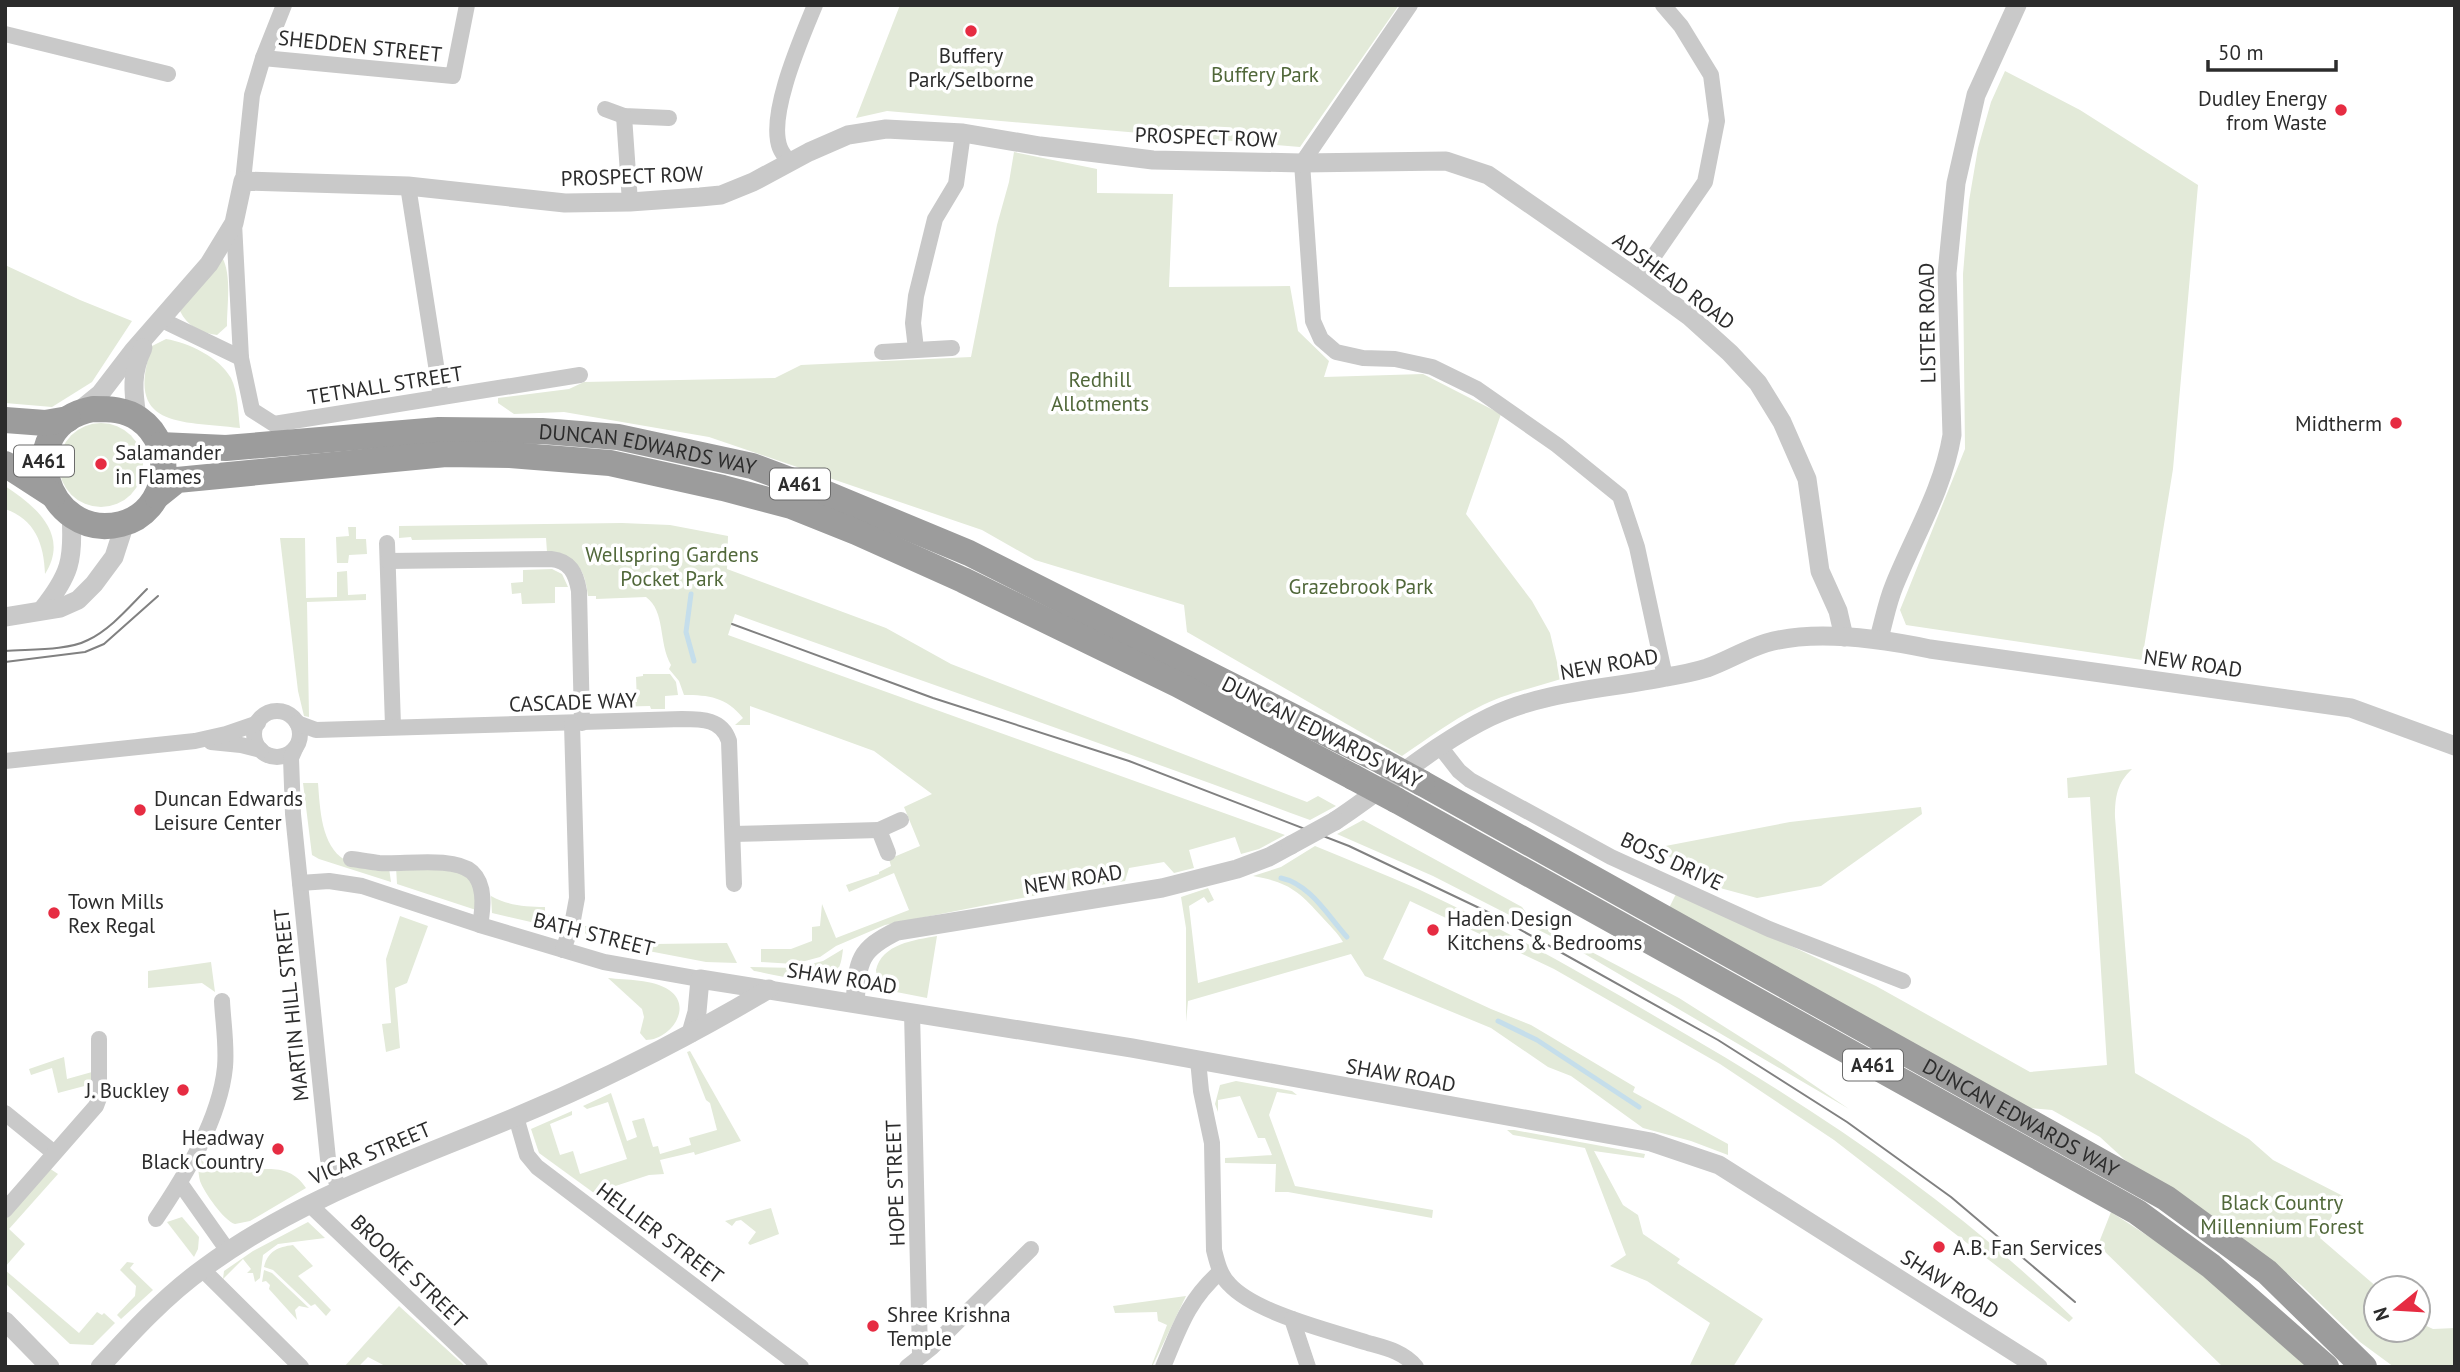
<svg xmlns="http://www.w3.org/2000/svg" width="2460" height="1372" font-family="'PT Sans',sans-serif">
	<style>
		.green { fill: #e3ead9 }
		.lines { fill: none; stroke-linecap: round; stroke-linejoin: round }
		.stream { stroke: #c5deeb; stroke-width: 5 }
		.minor { stroke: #c9c9c9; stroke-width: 16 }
		.tertiary { stroke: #c9c9c9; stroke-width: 19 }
		.trunk { stroke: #9c9c9c; stroke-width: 26 }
		.tram { stroke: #818181; stroke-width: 2 }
		.tertiary-bridge { stroke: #c9c9c9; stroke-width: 19 }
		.trunk-bridge { stroke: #9c9c9c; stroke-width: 26 }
		.poi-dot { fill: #e62c42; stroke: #fff; stroke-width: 2.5 }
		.labels { text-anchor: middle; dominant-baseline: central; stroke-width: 7; stroke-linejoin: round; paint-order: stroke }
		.shield { fill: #fff; stroke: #6b6b6b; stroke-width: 2 }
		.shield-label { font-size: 19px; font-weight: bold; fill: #2c2c2c }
		.street-label { font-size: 21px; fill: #2c2c2c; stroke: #fff }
		.poi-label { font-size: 21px; fill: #2c2c2c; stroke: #fff; text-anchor: start }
		.park-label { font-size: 21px; fill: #51683a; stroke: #fff }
	</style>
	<rect width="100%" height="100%" fill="#fff"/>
	<g class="green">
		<path d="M900,5H1399L1300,147L887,111L856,118Z"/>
		<path d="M2005,71L2080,110L2198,185L2173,469L2142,660L1906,625L1900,610L1965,449L1963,274L1969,201L1978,148L1991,102Z"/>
		<path d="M1014,152L1097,169V193L1173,194L1169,287L1290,286L1298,331L1329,361L1324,377L1423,374L1501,414L1466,514L1532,601L1550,633L1561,679C1533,688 1503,694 1477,708C1451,721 1427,739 1402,756L1187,632L1184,605L1035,560L982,530L709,437L564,412L514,414L498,403V398L569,389L584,382L775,378L801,365L971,357L997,225L1009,182Z"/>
		<path d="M222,257C232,275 227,305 227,326L217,335C201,333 187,326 180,311Z"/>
		<path d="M5,265L80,300L132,321L92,382L52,407L5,403Z"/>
		<path d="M166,339C189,343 219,357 231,378C238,392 238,412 240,428C179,421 124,428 152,346Z"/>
		<circle cx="101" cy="465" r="42"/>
		<path d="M5,486C36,506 70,535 45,574C44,544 35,519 5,509Z"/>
		<path d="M622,523L670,525L728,536L727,569L886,628L951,664L1307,802L1318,796L1336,806L1310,820C1119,749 927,683 735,614L728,635L1285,835L1259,849L1241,854L1235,837L1189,850L1194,868L1174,873L1164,862L1129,868L1125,881L1032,896L885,925L836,946L820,957L794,964L761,962V949H791L812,941V927L820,926L822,904L836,938L909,910L894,873L849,892L846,885L879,874V872L891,866L889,859L920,846L904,807L932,794L874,751L750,706V725H735L743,718C726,697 709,695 684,695L679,681L669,669L671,665C658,642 666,612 646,597L596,599V596H588C584,563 576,561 547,552L546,538L412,540L411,537L399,538V526Z"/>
		<path d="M348,527H356V539H366L367,554L349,555L348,563H337L336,537L349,536Z"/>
		<path d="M280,538H305L306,598L337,597V572L347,571L348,595L366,594V600L307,602L309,717L304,716L298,691Z"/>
		<path d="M552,569L562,574L568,587H555V603L522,604L521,593L512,594L511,583L523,582V570Z"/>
		<path d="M643,674H670L676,682L678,695L665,696V709H651L650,706L606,707V703L637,702L636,677L643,676Z"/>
		<path d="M2132,769C2117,783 2115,797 2115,817L2135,1073L2249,1139L2273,1160L2343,1196L2320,1238L2378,1288H2376V1330H2418V1322L2433,1329L2455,1328V1367H2394L2360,1342L2301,1285L2229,1228L2125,1160L2100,1137L2052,1110L2029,1108L1669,908L1677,892L1876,986L2030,1072L2107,1065L2090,797L2068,798L2067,778Z"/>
		<path d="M303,783H318C320,808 321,846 345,860C357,866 376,866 389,868L391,882L319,859L312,855Z"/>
		<path d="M1921,807L1922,814L1821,886L1757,898L1720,888L1655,848L1790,822Z"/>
		<path d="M1363,820L1522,907L1531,920L1679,998L1783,1064L1849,1109L1578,950L1433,876L1337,834Z"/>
		<path d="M1315,846C1349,860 1384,874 1418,889C1505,929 1588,977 1670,1025C1814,1108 1953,1201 2073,1318L2069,1322L1834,1140L1720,1064L1554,969L1410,901L1383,959L1491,1009L1531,1025L1635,1087L1633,1092L1728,1144V1155L1691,1141L1643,1128L1571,1076L1548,1067L1491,1028L1365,976L1351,954L1188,1001L1186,1022V928L1181,897L1208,888L1214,900L1208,903L1204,897L1189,906L1198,983L1343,942C1338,933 1329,925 1322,917C1299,891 1288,882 1253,876L1281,867Z"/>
		<path d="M396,867C415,867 461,863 472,882C476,888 475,901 476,910L397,884Z"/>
		<path d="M491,896C509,906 526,907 545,907V914L561,917L557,928L492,913Z"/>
		<path d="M400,916L428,926L407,983L395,988L400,1048L386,1052L382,1024L391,1023L386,959Z"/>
		<path d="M585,926H601L628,939H653L654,944L727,943L737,963L706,962L591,940L585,933Z"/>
		<path d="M937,936L927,998L886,990L877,979L876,970C882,944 914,940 937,936Z"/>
		<path d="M843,949C842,957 841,968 834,975C821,988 773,974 754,971L750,967L795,968L823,961Z"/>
		<path d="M211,962L215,992L202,983L148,988V971Z"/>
		<path d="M608,978C626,980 653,979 669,990C694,1007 670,1040 646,1040L640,1033L644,1017L642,1009Z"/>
		<path d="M690,1051L741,1141L695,1155L694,1152L660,1160L664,1174L649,1175L594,1193L539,1153L531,1129L572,1111V1115L550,1124L560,1155L573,1151L580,1174L627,1159L608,1102L587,1109L583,1106L611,1093L627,1141L637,1137L632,1121L644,1118L653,1147L658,1146L660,1154L691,1145L689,1138L717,1130L710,1103L706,1100L687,1052Z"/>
		<path d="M64,1057L67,1079L92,1072V1084L58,1093L52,1068L31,1075L29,1069Z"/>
		<path d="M1236,1081L1292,1091L1297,1095L1277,1092L1269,1115L1295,1186L1433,1210L1432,1218L1288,1192H1275L1276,1164L1225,1163V1158L1272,1155L1265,1138H1258L1240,1096L1218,1100V1112L1215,1104L1220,1085Z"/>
		<path d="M1507,1130H1514L1645,1154L1644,1158L1594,1151L1623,1205L1638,1215L1643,1234L1680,1259L1677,1263L1763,1319L1733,1367H1689L1710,1323L1647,1281L1610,1266L1626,1255L1585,1148L1513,1135Z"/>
		<path d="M199,1158C231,1190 280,1147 306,1188L250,1221L235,1224C224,1221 204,1192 200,1181C198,1173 198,1166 199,1158Z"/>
		<path d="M49,1168L58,1174L9,1229L25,1244L5,1267V1219Z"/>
		<path d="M771,1208L779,1234L750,1245L748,1243L756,1232L741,1220L736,1221L732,1226L725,1221Z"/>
		<path d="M2111,1212L2185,1260L2310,1367H2223L2098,1245Z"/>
		<path d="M182,1217L199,1237L198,1249L194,1257L167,1222Z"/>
		<path d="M308,1222L325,1238L278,1244L263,1255L260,1278L255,1282L253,1273H247L251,1269L243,1259L223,1279L224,1271L253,1251Z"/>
		<path d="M293,1245L313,1266L298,1276L331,1310L326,1316L315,1304L311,1306L273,1270L264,1267C268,1251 278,1247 293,1245Z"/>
		<path d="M127,1262L134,1263L130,1268L153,1290L121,1319L117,1315L135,1296L136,1286L120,1270Z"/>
		<path d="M5,1270L79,1333L97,1312L102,1315L104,1313L115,1323L93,1345L70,1344L5,1283Z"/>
		<path d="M264,1270L272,1273L309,1308L299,1306L295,1310L297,1320L269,1289L270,1285L266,1281L262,1282Z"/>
		<path d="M1186,1296L1152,1367H1151L1167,1325L1158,1321L1157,1312L1115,1313L1113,1306Z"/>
		<path d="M399,1306L466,1367H387L368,1357L358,1367H344Z"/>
	</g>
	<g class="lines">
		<g class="stream">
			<path d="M691,594L686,632L694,661"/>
			<path d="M1281,878C1310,884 1328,916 1347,937"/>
			<path d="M1498,1021L1537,1040L1639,1107"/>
		</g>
		<g class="minor">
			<path d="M1410,5L1302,163L1313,321L1321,339L1336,352L1363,358L1395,359L1432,367L1477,389L1557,445L1620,496L1637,547L1665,677"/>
			<path d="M5,34L168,74"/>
			<path d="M263,58L453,76L467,5"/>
			<path d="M605,109L624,116L669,118"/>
			<path d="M624,116L630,202"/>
			<path d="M789,162C786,158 782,153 780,148C767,115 802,37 815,5"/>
			<path d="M243,181L252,95L263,58L284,5"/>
			<path d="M408,186L441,397"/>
			<path d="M234,223L241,358L252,410L274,424L580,375"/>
			<path d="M1638,279L1705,182L1717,121L1711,75L1681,26L1663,5"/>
			<path d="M160,319L241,358"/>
			<path d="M916,349L913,323L916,296L935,219L956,184L963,133"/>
			<path d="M882,352L952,348"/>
			<path d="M387,543L393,726"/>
			<path d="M388,561L551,559C570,561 576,573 579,591L582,723"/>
			<circle cx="277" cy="734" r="23"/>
			<path d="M297,723L316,730L682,719C702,719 722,719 729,741L734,884"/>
			<path d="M211,742L241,745L261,750"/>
			<path d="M1441,748L1459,771L1470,780L1611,857L1769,929L1903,981"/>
			<path d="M295,749L291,758L293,814L328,1159L339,1189"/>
			<path d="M5,761L195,741L226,734L258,723"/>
			<path d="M733,834L879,830"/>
			<path d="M888,853L879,830L901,820"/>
			<path d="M351,859C361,860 370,862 379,863C403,865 453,856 472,872C486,885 483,909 480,925"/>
			<path d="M300,883L329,881L362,886L480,925L604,962L700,979"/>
			<path d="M563,950L572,925L577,898L572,724"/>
			<path d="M912,1012L920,1354"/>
			<path d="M1198,1060L1201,1091L1212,1143L1214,1250C1217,1262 1220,1275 1229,1284C1255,1313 1331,1331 1368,1343C1386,1348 1404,1352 1416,1367"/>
			<path d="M5,1113L53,1152"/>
			<path d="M516,1117L527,1155L537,1167L801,1367"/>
			<path d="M180,1183L228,1251"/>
			<path d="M309,1204L480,1367"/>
			<path d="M5,1210L96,1106L99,1098V1039"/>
			<path d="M156,1219C185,1176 220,1119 225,1067C227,1045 223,1022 222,1001"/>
			<path d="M202,1269L301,1367"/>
			<path d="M1292,1319L1308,1367"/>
			<path d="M907,1367L931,1348L1031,1249"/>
			<path d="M1163,1367C1179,1329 1188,1300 1220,1272"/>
		</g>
		<g class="tertiary">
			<path d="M79,411L100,394L133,351L209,264L234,223L243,181L408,186L565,203L630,202L700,197L721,195L753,182L809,152L848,135L886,129L963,133L1040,146L1153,160L1302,163L1446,161L1488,175L1638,279L1689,316L1730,353L1758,383L1782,422L1807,479L1820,571L1838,611L1844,637"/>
			<path d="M137,417C133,391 131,373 143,348"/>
			<path d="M42,610C70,575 74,560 71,515"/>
			<path d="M5,617L60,608L78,600L94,584L114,557L125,523"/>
			<path d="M1879,638C1884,621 1887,603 1894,586C1914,536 1943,490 1952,435L1947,273L1956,183L1976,95L2017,5"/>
			<path d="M1335,821C1385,788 1436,743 1490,717C1544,691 1607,689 1666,677C1679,675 1694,672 1707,668C1727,661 1746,649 1766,643C1814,629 1882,639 1930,649L2351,708L2455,746"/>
			<path d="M855,1003C858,961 858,950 897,931L1162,888L1237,869L1269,857L1291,845"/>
			<path d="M691,1033L697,1012L700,979L1132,1048L1651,1142L1719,1165L2038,1367"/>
			<path d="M5,1321L50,1367"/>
			<path d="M100,1367C132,1332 165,1296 204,1268C297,1199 408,1162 513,1118C602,1081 687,1038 769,989"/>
		</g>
		<g class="trunk">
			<path d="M93,409C109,409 125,409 139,419C178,446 169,512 121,524C46,543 9,425 93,409Z"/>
			<path d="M5,420L45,423L68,419"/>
			<path id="s1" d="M160,445L226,448L439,430L542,431L618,437L752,466L827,494L969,553L1383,762"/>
			<path d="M5,464L53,495"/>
			<path d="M157,496L177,480L446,454L510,455L610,463L723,488L791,506L856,532L963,580L1177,684L1353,777"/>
			<path id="s2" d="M1422,783L2166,1198L2267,1272L2364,1367"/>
			<path d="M1396,800L2137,1212L2211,1266L2326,1367"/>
		</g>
		<g class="tram">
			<path d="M732,624L933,698L1129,761L1349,846L1494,915L1718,1040L1847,1122L1951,1197L2075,1302"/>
			<path d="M5,651C29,649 67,651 88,640C111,629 129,607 147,589"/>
			<path d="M5,662L85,652L104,644L158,596"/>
		</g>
		<path class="tertiary-bridge" d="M1291,845L1335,821"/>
		<g class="trunk-bridge">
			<path d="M1383,762L1422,783"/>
			<path d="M1353,777L1396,800"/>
		</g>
	</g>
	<g class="poi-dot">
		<circle cx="971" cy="31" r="7"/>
		<circle cx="2341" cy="110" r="7"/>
		<circle cx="2396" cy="423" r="7"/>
		<circle cx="101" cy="464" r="7"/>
		<circle cx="140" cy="810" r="7"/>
		<circle cx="54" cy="913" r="7"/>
		<circle cx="1433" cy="930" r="7"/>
		<circle cx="183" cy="1090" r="7"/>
		<circle cx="278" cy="1149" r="7"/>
		<circle cx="1939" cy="1247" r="7"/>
		<circle cx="873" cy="1326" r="7"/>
	</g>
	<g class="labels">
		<g class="shield">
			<rect x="14" y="445.5" width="60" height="31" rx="5"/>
			<rect x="770" y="468.5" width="60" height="31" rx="5"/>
			<rect x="1843" y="1049.5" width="60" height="31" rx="5"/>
		</g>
		<g class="shield-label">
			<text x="44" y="461">A461</text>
			<text x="800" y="484">A461</text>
			<text x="1873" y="1065">A461</text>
		</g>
		<g class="street-label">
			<text transform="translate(360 46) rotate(6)">SHEDDEN STREET</text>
			<text transform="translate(1206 137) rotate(2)">PROSPECT ROW</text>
			<text transform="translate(632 176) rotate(-2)">PROSPECT ROW</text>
			<text transform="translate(1674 281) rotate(37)">ADSHEAD ROAD</text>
			<text transform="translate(1927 323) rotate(-91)">LISTER ROAD</text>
			<text transform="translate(385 385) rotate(-9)">TETNALL STREET</text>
			<text stroke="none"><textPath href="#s1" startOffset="490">DUNCAN EDWARDS WAY</textPath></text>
			<text transform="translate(2193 663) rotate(8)">NEW ROAD</text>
			<text transform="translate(1609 664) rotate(-10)">NEW ROAD</text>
			<text transform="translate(573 702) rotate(-2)">CASCADE WAY</text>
			<text transform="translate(1322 732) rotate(27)">DUNCAN EDWARDS WAY</text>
			<text transform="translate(1672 861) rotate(25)">BOSS DRIVE</text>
			<text transform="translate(1073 879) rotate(-9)">NEW ROAD</text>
			<text transform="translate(594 934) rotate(14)">BATH STREET</text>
			<text transform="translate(842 978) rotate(9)">SHAW ROAD</text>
			<text transform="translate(291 1005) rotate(-96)">MARTIN HILL STREET</text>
			<text transform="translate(1401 1075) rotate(10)">SHAW ROAD</text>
			<text stroke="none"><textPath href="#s2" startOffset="686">DUNCAN EDWARDS WAY</textPath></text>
			<text transform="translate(370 1153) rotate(-23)">VICAR STREET</text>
			<text transform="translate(895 1183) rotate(-92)">HOPE STREET</text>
			<text transform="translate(660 1233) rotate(37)">HELLIER STREET</text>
			<text transform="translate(409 1271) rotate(44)">BROOKE STREET</text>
			<text transform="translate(1950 1284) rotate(32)">SHAW ROAD</text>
		</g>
		<g class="poi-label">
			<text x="971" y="55" text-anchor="middle">Buffery<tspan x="971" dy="24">Park/Selborne</tspan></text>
			<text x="2327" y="98" text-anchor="end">Dudley Energy<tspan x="2327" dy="24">from Waste</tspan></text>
			<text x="2382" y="423" text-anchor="end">Midtherm</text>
			<text x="115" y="452">Salamander<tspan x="115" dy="24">in Flames</tspan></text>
			<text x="154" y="798">Duncan Edwards<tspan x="154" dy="24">Leisure Center</tspan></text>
			<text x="68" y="901">Town Mills<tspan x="68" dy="24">Rex Regal</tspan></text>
			<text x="1447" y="918">Haden Design<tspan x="1447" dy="24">Kitchens &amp; Bedrooms</tspan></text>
			<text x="169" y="1090" text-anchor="end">J. Buckley</text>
			<text x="264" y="1137" text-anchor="end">Headway<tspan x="264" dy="24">Black Country</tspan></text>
			<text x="1953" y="1247">A.B. Fan Services</text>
			<text x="887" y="1314">Shree Krishna<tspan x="887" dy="24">Temple</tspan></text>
		</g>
		<g class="park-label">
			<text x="1265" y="74">Buffery Park</text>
			<text x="1100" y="379">Redhill<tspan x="1100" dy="24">Allotments</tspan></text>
			<text x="672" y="554">Wellspring Gardens<tspan x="672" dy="24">Pocket Park</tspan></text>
			<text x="1361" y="586">Grazebrook Park</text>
			<text x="2282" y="1202">Black Country<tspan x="2282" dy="24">Millennium Forest</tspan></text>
		</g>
	</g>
	<rect width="2460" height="1372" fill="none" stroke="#2c2c2c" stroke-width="14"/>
	<g transform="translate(2397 1309) rotate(252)"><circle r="33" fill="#ffffff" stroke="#ababab" stroke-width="2"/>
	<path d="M0-5L12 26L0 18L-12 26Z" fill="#e62c42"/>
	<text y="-10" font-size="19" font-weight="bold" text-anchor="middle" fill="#2c2c2c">N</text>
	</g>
	<path d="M2208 60v10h128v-10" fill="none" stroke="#2c2c2c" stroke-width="3.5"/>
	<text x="2218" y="60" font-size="21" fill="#2c2c2c" stroke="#ffffff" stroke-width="5" paint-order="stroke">50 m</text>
</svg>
